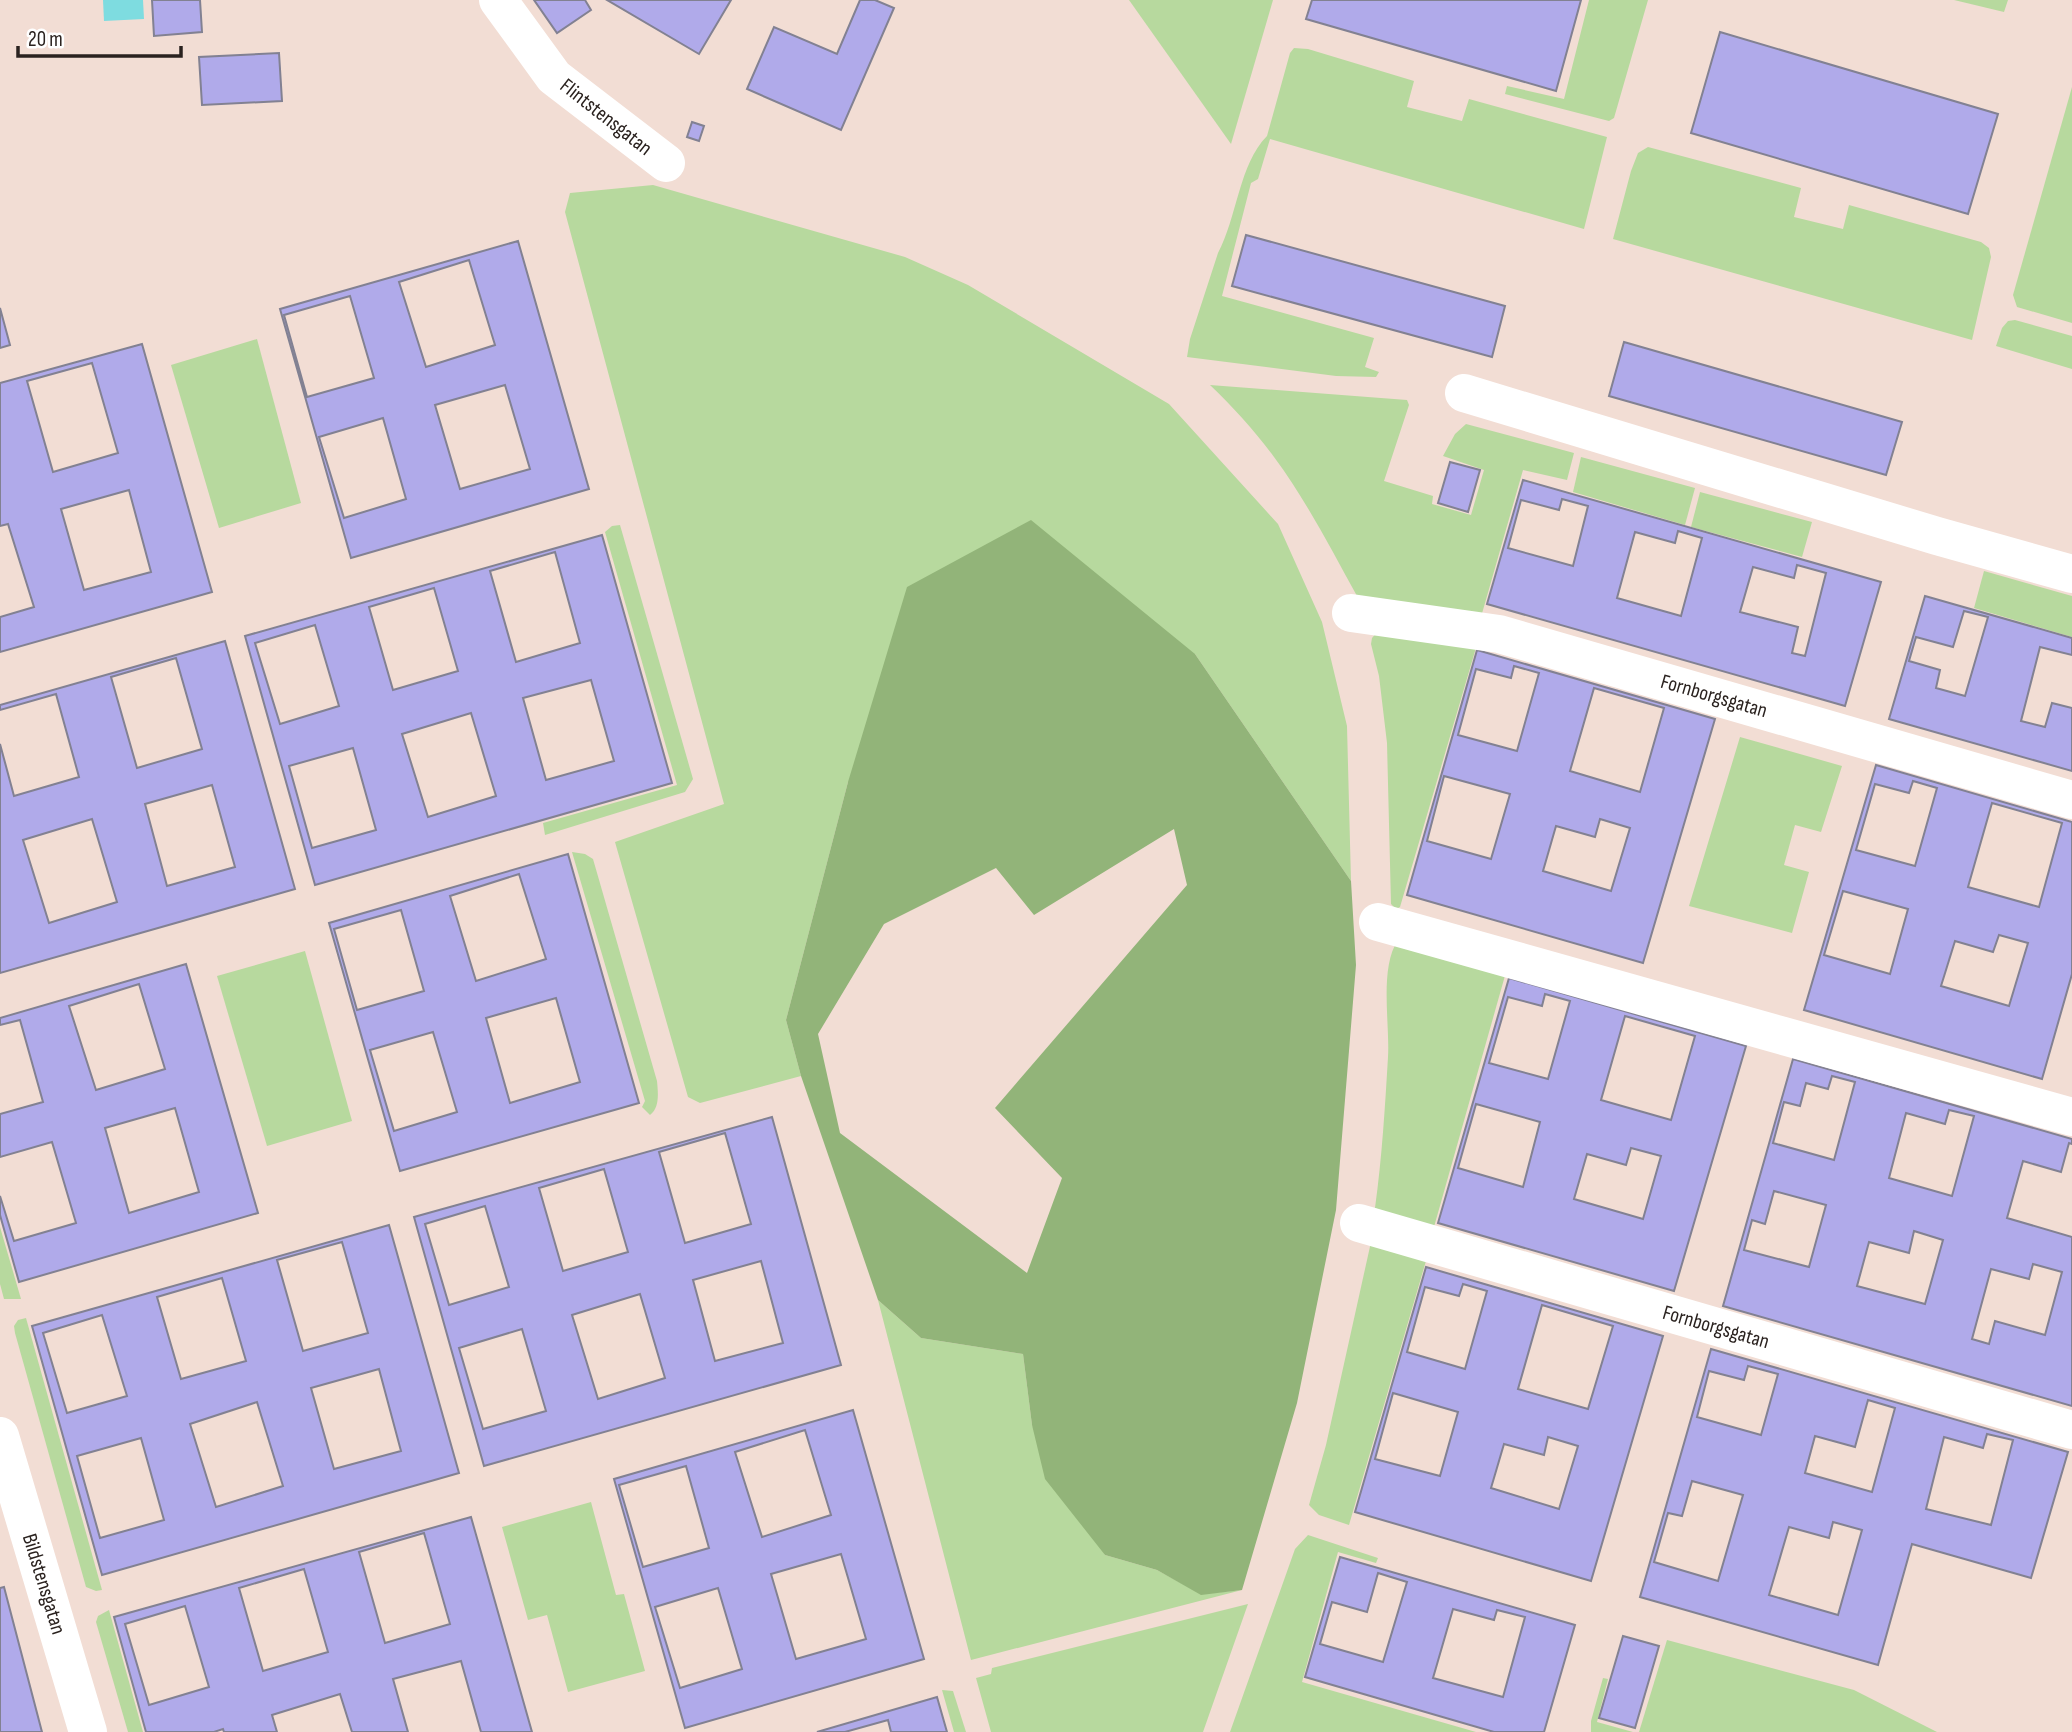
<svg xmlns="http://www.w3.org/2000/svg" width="2072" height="1732" font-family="'Sofia Sans Condensed',sans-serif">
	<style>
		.green { fill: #b7d99e }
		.forest { fill: #92b479; fill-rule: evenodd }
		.water { fill: #7edce0 }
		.building { fill: #b0aaea; stroke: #828192; stroke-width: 2; fill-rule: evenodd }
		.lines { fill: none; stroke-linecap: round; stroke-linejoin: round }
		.minor { stroke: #fff; stroke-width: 38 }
		.labels { text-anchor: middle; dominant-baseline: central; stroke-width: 5; stroke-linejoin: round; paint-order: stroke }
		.street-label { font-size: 21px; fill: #2a221f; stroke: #fff }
	</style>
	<rect width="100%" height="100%" fill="#f2ddd4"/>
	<g class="green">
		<path d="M1129,0H1273L1231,144Z"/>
		<path d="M1589,0H1648L1614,118L1609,121L1505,94L1507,86L1564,99Z"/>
		<path d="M1954,0H2008L2004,12Z"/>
		<path d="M1294,48L1308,49L1414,81L1407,107L1462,121L1469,99L1607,137L1584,229L1270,139L1258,179L1251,183L1222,296L1374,338L1365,367L1379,372L1376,377L1336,376L1187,357L1190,339L1218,253C1237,218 1239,164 1267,136L1290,53Z"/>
		<path d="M2072,87V323L2017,307L2013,295Z"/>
		<path d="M1648,147L1801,188L1794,217L1843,229L1849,205L1981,242L1989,248L1991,257L1972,340L1613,239L1631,171L1638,153Z"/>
		<path d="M653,185L905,257L968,285L1169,404L1278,524L1322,622L1347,726L1351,881L1195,654L848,782L786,1020L801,1076L700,1103L688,1097L615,842L724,804L565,212L570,193Z"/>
		<path d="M2015,320L2072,336V369L1996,346L2002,328L2008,321Z"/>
		<path d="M257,339L301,503L219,528L171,365Z"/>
		<path d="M1210,385L1407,400L1409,405L1384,481L1433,496L1432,504L1471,515L1484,470L1443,456L1455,434L1466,424L1574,453L1567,480L1523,470L1481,617L1357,596C1331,549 1306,500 1274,457C1255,431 1233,407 1210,385Z"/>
		<path d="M1581,457L1695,488L1685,525L1573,492Z"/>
		<path d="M1700,492L1812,522L1802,557L1691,527Z"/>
		<path d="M620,525L693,779L685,792L545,835L543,823L677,785L605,532L612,526Z"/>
		<path d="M1984,571L2072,596V637L1974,608Z"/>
		<path d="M1380,629L1478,641L1400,907L1396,909L1391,904L1387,743L1379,676L1371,644L1372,638Z"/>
		<path d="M1740,737L1842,766L1821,832L1795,825L1784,865L1809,872L1792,933L1689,906Z"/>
		<path d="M572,852L585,854L593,859L657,1081C658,1092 660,1108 650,1115L642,1107L645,1101Z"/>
		<path d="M1398,940L1508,965L1432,1234L1375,1208C1382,1158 1385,1107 1388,1057C1390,1024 1379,968 1398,940Z"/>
		<path d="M305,951L352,1121L267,1146L217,976Z"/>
		<path d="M0,1227L21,1299H4L0,1284Z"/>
		<path d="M1371,1242L1428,1254L1349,1525L1319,1515L1309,1505L1326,1445Z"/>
		<path d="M878,1300L921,1338L1023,1354L1032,1425L1105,1555L1157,1570L1201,1594L1242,1590L971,1660Z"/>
		<path d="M26,1318L102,1590L96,1591L86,1587L15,1333L14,1326L18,1320Z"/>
		<path d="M591,1502L616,1595L624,1594L645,1671L568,1692L547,1615L528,1620L502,1527Z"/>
		<path d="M1308,1535L1378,1558L1376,1563L1338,1552L1302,1682L1476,1732H1230L1295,1549Z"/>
		<path d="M1248,1604L1203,1732H991L976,1678L991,1674L992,1668Z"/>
		<path d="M109,1610L143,1732H128L96,1622L98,1616Z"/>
		<path d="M1667,1640L1854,1690L1937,1732H1639Z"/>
		<path d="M1603,1678L1608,1679L1597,1722L1633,1732H1591V1721Z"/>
		<path d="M942,1690L953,1691L966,1732H954Z"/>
	</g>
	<path class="forest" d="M1031,520L1195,654L1351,881L1356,965L1336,1210L1297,1403L1242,1590L1201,1595L1157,1570L1105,1555L1045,1479L1032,1425L1023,1354L921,1338L878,1300L801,1076L786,1020L848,782L907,587ZM1174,829L1187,885L995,1108L1062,1178L1027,1273L840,1133L818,1034L884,924L996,868L1034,915Z"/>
	<path class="water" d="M103,0H143L144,19L104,21Z"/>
	<g class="building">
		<path d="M152,0H200L202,32L154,36Z"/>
		<path d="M534,0H585L591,10L557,33Z"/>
		<path d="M607,0H731L699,54Z"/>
		<path d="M860,0H875L894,8L841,130L747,89L774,27L837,54Z"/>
		<path d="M1312,0H1581L1556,91L1306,19Z"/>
		<path d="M1720,32L1998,114L1968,214L1691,133Z"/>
		<path d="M279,53L282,101L202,105L199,57Z"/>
		<path d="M692,122L704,126L699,141L687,137Z"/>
		<path d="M1246,235L1505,306L1492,357L1232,286Z"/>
		<path d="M518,241L589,489L351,558L280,309ZM469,260L495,345L426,367L399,282ZM350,296L374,378L307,397L284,315ZM505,385L530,469L460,489L435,405ZM383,418L406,499L344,518L319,437Z"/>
		<path d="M0,308L10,345L0,348Z"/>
		<path d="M1624,342L1902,422L1886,475L1609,396Z"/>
		<path d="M142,344L212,592L0,652V617L34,607L8,524L0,526V383ZM92,363L118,453L53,472L27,381ZM129,490L151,572L84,590L61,509Z"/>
		<path d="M1450,462L1480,470L1468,512L1438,503Z"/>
		<path d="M1523,480L1881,582L1845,706L1487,604ZM1562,499L1588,506L1573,566L1508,548L1521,500L1559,510ZM1678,531L1702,538L1681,616L1617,598L1635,532L1675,543ZM1797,565L1826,573L1805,656L1792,653L1798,627L1740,612L1753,567L1794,578Z"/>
		<path d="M602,535L672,783L315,885L245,636ZM555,552L580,643L516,662L490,571ZM434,588L458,671L393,690L369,607ZM315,625L339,706L280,724L255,643ZM591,680L614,761L546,780L523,698ZM471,713L496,796L428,817L402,734ZM353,748L376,830L312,848L289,766Z"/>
		<path d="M1925,596L2072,638V655L2040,647L2021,721L2045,727L2052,703L2072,708V771L1889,719ZM1964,611L1988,617L1965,696L1936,688L1940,670L1909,661L1916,637L1953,647Z"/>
		<path d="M225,641L295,889L0,973V744L14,796L79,777L56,694L0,710V705ZM176,658L202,749L137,768L111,677ZM212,785L235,867L167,886L145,804ZM92,819L117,902L49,923L23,840Z"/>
		<path d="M1477,650L1715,719L1643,963L1407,895ZM1514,666L1539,673L1517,751L1458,735L1476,669L1511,678ZM1594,688L1664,708L1640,792L1570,771ZM1444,776L1510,794L1491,859L1427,841ZM1600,819L1630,828L1611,891L1543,871L1556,826L1595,837Z"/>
		<path d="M1876,765L2072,822V974L2042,1079L1804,1010ZM1913,781L1937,788L1915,866L1856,850L1875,784L1909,793ZM1992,803L2062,823L2039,907L1968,887ZM1843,891L1908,909L1890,974L1824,955ZM1999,935L2028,943L2009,1006L1941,986L1955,941L1993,952Z"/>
		<path d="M568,854L639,1103L400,1171L329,923ZM519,874L546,959L476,981L450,896ZM401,910L424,991L357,1010L334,929ZM556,998L580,1082L510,1103L486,1018ZM433,1032L457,1112L394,1131L370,1050Z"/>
		<path d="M186,964L258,1213L19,1282L0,1215V1196L14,1241L76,1223L52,1142L0,1157V1114L43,1102L20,1020L0,1025V1018ZM139,984L165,1069L96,1090L69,1006ZM175,1108L199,1192L129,1213L105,1128Z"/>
		<path d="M1509,978L1746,1046L1674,1291L1438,1223ZM1545,994L1570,1001L1548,1079L1489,1063L1508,997L1542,1006ZM1625,1016L1695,1036L1671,1120L1601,1100ZM1476,1104L1540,1122L1523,1187L1458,1168ZM1631,1148L1661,1156L1643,1219L1574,1199L1587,1154L1626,1165Z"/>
		<path d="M1793,1059L2072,1139V1144L2069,1143L2061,1172L2023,1161L2007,1218L2072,1237V1406L1723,1306ZM1832,1076L1855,1082L1834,1160L1773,1143L1784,1102L1800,1106L1806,1083L1828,1089ZM1949,1110L1974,1116L1952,1196L1889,1178L1906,1113L1945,1124ZM1774,1191L1826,1205L1809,1267L1744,1250L1752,1220L1765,1224ZM1914,1231L1943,1240L1925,1304L1857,1286L1869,1242L1909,1253ZM2033,1264L2062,1272L2045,1335L1995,1321L1989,1344L1972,1339L1991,1269L2029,1279Z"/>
		<path d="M772,1117L841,1365L484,1466L414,1217ZM725,1133L751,1224L685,1243L659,1152ZM604,1169L628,1252L563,1271L539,1188ZM485,1206L509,1287L449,1305L425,1224ZM761,1261L783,1343L715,1361L693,1280ZM640,1294L665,1378L598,1399L572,1315ZM522,1329L546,1411L483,1429L459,1348Z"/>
		<path d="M389,1225L459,1473L102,1575L32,1326ZM342,1242L368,1333L303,1351L277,1260ZM222,1278L246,1361L181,1379L157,1297ZM102,1315L127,1396L67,1413L43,1333ZM379,1369L401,1451L334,1469L311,1388ZM257,1402L283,1486L216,1507L190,1424ZM141,1438L164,1520L100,1538L77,1456Z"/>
		<path d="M1426,1267L1663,1336L1591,1581L1355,1512ZM1463,1284L1487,1291L1465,1369L1407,1352L1425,1287L1459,1296ZM1542,1305L1613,1326L1588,1409L1518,1389ZM1393,1393L1458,1412L1440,1476L1375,1459ZM1548,1437L1578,1446L1559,1509L1491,1488L1504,1444L1544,1455Z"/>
		<path d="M1711,1349L2068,1452L2031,1578L1912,1544L1878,1665L1640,1597ZM1748,1366L1778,1374L1761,1435L1697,1417L1709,1371L1744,1380ZM1868,1400L1895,1408L1872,1492L1805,1473L1815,1436L1855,1447ZM1987,1434L2013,1440L1991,1525L1926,1509L1944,1437L1983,1448ZM1692,1481L1743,1495L1718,1581L1654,1562L1668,1513L1682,1516ZM1833,1522L1862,1530L1838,1615L1769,1595L1789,1527L1829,1538Z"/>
		<path d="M853,1410L924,1659L685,1728L614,1479ZM805,1430L831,1515L762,1537L735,1452ZM686,1466L709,1548L643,1567L619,1485ZM841,1554L866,1639L796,1659L771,1574ZM718,1588L742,1669L680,1688L655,1607Z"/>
		<path d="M471,1517L532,1732H481L461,1661L393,1679L408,1732H352L340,1694L272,1715L277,1732H224L223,1729L214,1732H146L114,1617ZM424,1533L450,1624L385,1643L359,1552ZM304,1569L328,1652L263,1671L239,1588ZM185,1606L209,1687L149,1705L125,1624Z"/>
		<path d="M1340,1557L1575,1625L1544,1732H1494L1305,1677ZM1378,1573L1407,1582L1383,1662L1320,1644L1332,1602L1367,1612ZM1453,1609L1494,1620L1497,1610L1525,1617L1503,1697L1433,1678Z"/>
		<path d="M4,1587L42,1732H0V1588Z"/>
		<path d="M1623,1636L1659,1646L1635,1728L1599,1718Z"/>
		<path d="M937,1697L947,1732H891L888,1720L845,1732H817Z"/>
	</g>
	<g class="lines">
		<g class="minor">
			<path d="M498,0L554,77L666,163"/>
			<path d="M1464,393L1937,536L2072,574"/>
			<path d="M1351,613L1499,634L2072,800"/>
			<path d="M1378,922L2072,1117"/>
			<path d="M1359,1223L2072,1430"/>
			<path d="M0,1436L88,1732"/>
		</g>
	</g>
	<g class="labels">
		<g class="street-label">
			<text transform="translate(606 117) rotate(38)">Flintstensgatan</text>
			<text transform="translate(1714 696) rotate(16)">Fornborgsgatan</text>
			<text transform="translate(1716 1327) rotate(16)">Fornborgsgatan</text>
			<text transform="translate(44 1584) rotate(73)">Bildstensgatan</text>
		</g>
	</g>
	<path d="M18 46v10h163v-10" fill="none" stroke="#2a221f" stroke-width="3.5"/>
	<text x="28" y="46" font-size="21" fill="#2a221f" stroke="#ffffff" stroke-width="5" paint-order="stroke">20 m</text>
</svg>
